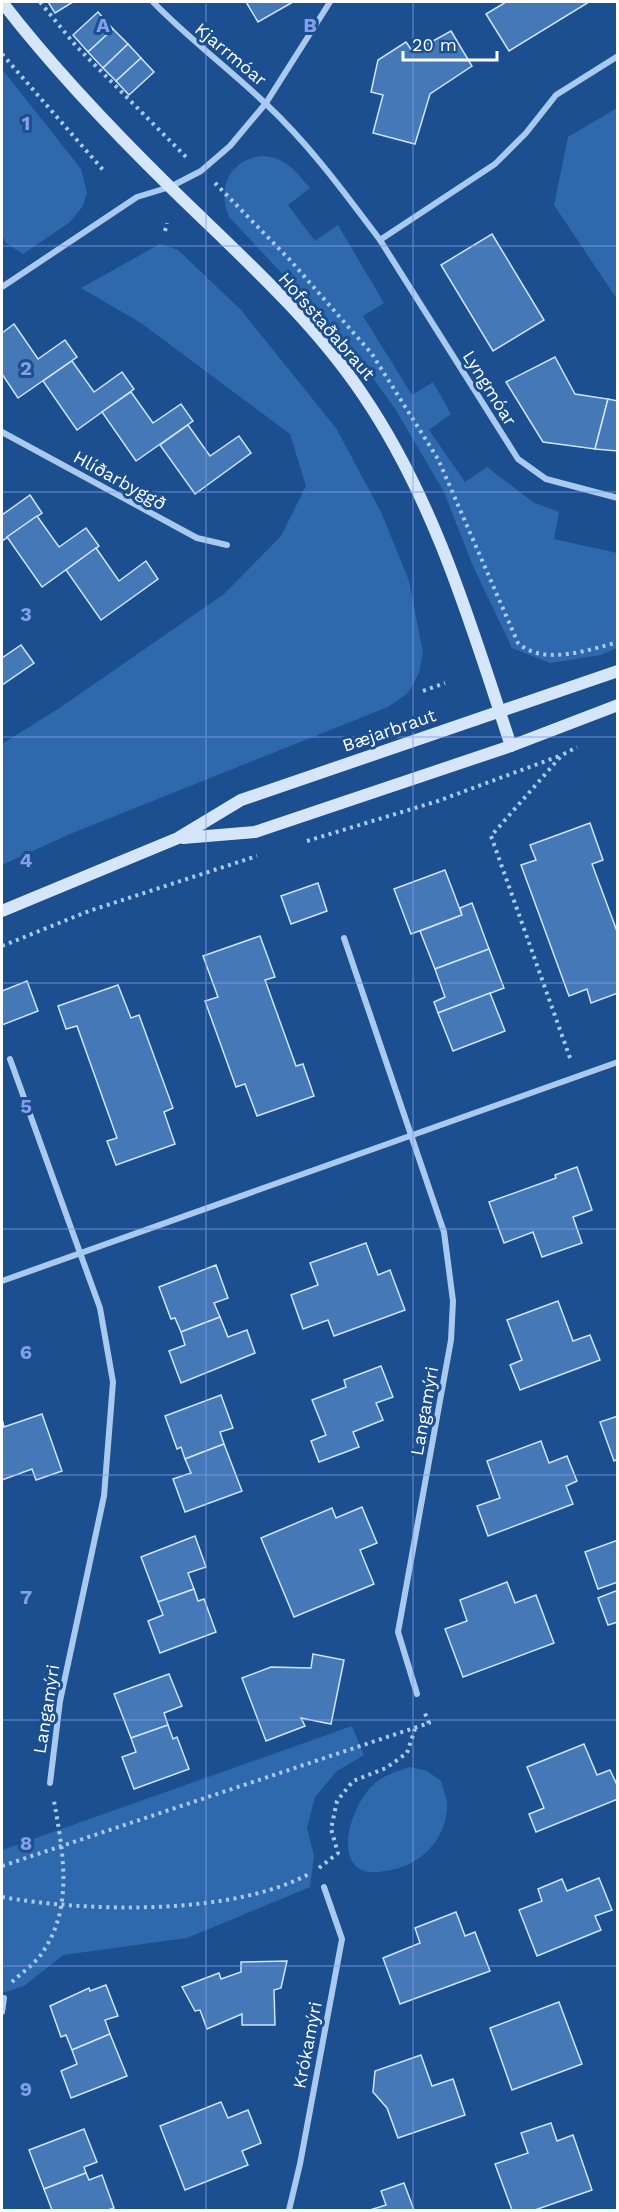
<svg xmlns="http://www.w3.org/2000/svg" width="619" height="2212" font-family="'Work Sans',sans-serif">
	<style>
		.green { fill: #2e69ad }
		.building { fill: #4478b7; stroke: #cfe3fa; stroke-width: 1.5 }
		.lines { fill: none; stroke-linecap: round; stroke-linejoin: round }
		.path { stroke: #a9c9ee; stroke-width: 4; stroke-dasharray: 3 4.5; stroke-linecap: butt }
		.street { stroke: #a9c9ee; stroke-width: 6 }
		.secondary { stroke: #d6e6fa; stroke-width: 12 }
		.grid { fill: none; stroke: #839eea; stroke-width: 1.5; stroke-opacity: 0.55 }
		.labels { text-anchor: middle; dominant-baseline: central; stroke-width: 6; stroke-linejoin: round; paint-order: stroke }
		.street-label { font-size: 18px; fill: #fff; stroke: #1b4f8f }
		.grid-label { font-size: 20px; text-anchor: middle; font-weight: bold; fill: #839eea; stroke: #1b4f8f; stroke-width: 6; stroke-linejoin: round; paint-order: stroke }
	</style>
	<rect width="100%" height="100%" fill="#1b4f8f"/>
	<g class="green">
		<path d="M2,69L81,169L87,193L83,206L70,222L23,254L6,243L2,235Z"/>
		<path d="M617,108V299L554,205L568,137Z"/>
		<path d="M262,156C286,157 295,171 310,188L288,205L315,241L338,225L384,303L363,316L412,395L433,382L451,414L429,430L465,482L487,467L533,502L559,512L554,539L617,553V648L601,655L550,663L512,648L472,564L444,492L394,407L347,343L229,217C217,188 229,160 262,156Z"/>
		<path d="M160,244L178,250L241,310L336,428L381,512L409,581L423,653L419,673L408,693L388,707L70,834L2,865V744L61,707L224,594L281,536L306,486L290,434L141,323L81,288Z"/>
		<path d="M352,1726L364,1755L337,1771L315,1797L307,1828L314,1856L310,1887L187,1938L63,1955L24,1986L2,1993V1850Z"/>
		<path d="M410,1767L427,1771L441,1781C443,1789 448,1800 447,1808C445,1843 418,1867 385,1871C375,1873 363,1874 355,1865C337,1846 357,1799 373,1785C383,1775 398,1771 410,1767Z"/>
	</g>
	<g class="building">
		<path d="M48,2H73L55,13Z"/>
		<path d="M246,2H293L258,22Z"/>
		<path d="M506,2H589L509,51L486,14Z"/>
		<path d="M98,12L113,29L88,52L73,35Z"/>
		<path d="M113,29L128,44L103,68L88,52Z"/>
		<path d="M451,31L472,66L430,94L415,144L373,133L383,95L371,92L378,60L406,42L413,52Z"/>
		<path d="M128,44L141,58L116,81L103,68Z"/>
		<path d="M141,58L154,72L129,95L116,81Z"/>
		<path d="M492,234L544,320L493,351L441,265Z"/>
		<path d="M14,324L38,359L65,340L77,357L18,398L2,374V333Z"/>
		<path d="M555,357L575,394L608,399L595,449L543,442L506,382Z"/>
		<path d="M72,361L94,392L122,372L134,389L77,430L43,381Z"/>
		<path d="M131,392L153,423L181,404L193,421L136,461L102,412Z"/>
		<path d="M608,399L618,401V451L595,449Z"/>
		<path d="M188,425L210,456L239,436L251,453L195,494L160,445Z"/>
		<path d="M30,495L42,513L2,541V515Z"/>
		<path d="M37,516L59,547L86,528L99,546L42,587L7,537Z"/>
		<path d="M96,548L119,581L146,561L158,579L101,620L66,570Z"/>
		<path d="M21,645L34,663L2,685V658Z"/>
		<path d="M590,823L603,860L592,864L618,934V993L591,1003L587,989L569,996L521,865L536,860L530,845Z"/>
		<path d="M445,870L462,915L411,934L394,889Z"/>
		<path d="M318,883L327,911L291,924L281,896Z"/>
		<path d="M472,903L489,949L435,969L420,931L462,915L460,908Z"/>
		<path d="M260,936L275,977L265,980L296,1066L303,1064L314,1096L257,1116L245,1084L236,1087L205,1001L218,997L203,956Z"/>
		<path d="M489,949L504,988L438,1013L434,1002L445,997L435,969Z"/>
		<path d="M27,981L38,1011L2,1025V991Z"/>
		<path d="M118,985L131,1018L139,1015L173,1108L164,1112L175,1144L116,1165L107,1141L117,1138L77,1026L66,1029L58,1006Z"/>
		<path d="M490,993L505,1031L453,1051L438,1013Z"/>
		<path d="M577,1167L592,1210L573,1217L582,1243L542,1257L533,1232L504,1243L489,1202L556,1178L555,1175Z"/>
		<path d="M366,1243L378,1275L390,1270L405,1310L334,1336L328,1320L303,1329L291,1295L318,1285L310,1263Z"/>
		<path d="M216,1265L228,1298L214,1303L220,1317L181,1332L175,1318L171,1319L159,1287Z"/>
		<path d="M558,1301L573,1341L590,1335L600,1360L520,1390L510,1365L522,1360L507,1320Z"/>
		<path d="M220,1317L228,1337L247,1330L255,1353L181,1383L169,1351L185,1345L181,1332Z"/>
		<path d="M381,1366L393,1397L376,1403L383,1420L353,1432L359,1447L319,1462L311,1441L326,1435L312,1400L346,1387L344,1380Z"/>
		<path d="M221,1395L233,1428L220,1432L224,1444L185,1459L181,1447L177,1449L165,1416Z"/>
		<path d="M42,1414L62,1471L36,1480L32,1469L2,1480V1419L4,1427Z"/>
		<path d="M618,1416V1459L614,1461L600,1422Z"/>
		<path d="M541,1441L549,1463L567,1456L577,1481L566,1486L573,1504L488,1536L477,1506L500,1498L487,1461Z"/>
		<path d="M224,1444L242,1491L185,1512L173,1479L191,1473L185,1459Z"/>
		<path d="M362,1507L377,1543L360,1550L374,1584L294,1617L261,1538L332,1508L336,1518Z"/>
		<path d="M195,1536L206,1567L188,1573L194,1589L158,1602L141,1557Z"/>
		<path d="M618,1540V1582L598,1589L585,1552Z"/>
		<path d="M507,1582L515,1603L536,1595L554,1643L463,1677L445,1629L467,1621L460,1600Z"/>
		<path d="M194,1589L198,1601L204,1599L216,1632L160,1653L148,1621L163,1615L158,1602Z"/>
		<path d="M618,1590V1622L608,1625L598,1598Z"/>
		<path d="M313,1654L344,1660L331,1724L301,1718L305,1726L266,1741L242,1678L271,1667L311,1668Z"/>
		<path d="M169,1674L182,1706L164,1713L168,1725L131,1738L114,1694Z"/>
		<path d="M168,1725L173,1739L177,1737L189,1769L134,1789L122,1757L136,1752L131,1738Z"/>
		<path d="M584,1744L597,1775L610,1770L618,1787V1799L536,1832L529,1814L544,1808L527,1767Z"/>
		<path d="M599,1878L612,1910L595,1916L601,1930L537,1956L519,1910L542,1901L538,1889L562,1879L567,1891Z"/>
		<path d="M456,1912L465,1936L475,1932L490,1971L400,2004L383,1958L420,1943L415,1928Z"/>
		<path d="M287,1961L281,1988L274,1990L275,2025H242V2014L207,2029L200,2010L195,2011L182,1987L219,1973L221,1979L241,1972V1962Z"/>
		<path d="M106,1985L118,2016L105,2020L110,2034L72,2050L66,2035L61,2037L50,2006L89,1988L90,1991Z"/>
		<path d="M559,2002L582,2064L512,2090L490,2028Z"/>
		<path d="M110,2034L127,2076L71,2098L61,2071L77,2064L72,2050Z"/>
		<path d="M421,2055L432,2086L453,2079L465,2115L398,2138L387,2108L373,2092L375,2071Z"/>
		<path d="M221,2102L228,2118L248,2110L261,2143L242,2151L248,2165L185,2190L160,2126Z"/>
		<path d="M551,2123L557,2141L573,2135L592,2190L535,2210H512L495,2164L528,2153L521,2133Z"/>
		<path d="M84,2129L97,2162L84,2167L86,2173L44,2189L29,2150Z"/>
		<path d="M86,2173L89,2180L102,2175L114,2208L108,2210H52L44,2189Z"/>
		<path d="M404,2183L414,2210H370L386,2205L381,2191Z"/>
	</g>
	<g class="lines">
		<g class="path">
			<path d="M40,2L76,46L187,158"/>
			<path d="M2,54L104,171"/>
			<path d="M215,183L290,260L372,354L438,459L518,643C543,666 589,650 618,642"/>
			<path d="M165,231L167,223"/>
			<path d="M423,691L445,683"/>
			<path d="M307,841L438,801L562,755"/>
			<path d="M2,946L89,911L257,856"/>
			<path d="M570,1058L491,836L562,755L577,747"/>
			<path d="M2,1866L429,1723L424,1711"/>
			<path d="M319,1868L338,1853L331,1829L337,1801L353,1781L386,1768L407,1753L415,1729"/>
			<path d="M2,1897C88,1912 230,1916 309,1874"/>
			<path d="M12,1982C21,1973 35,1964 42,1953C74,1908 63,1852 54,1801"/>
		</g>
		<g class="street">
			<path d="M153,2C188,38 228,68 265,103C309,144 344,192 380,240"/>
			<path d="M618,56L556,95L526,133L495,164L380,240L518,459L546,479L618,498"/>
			<path d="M2,287L137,197L170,187L201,171L230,146L266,103L330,2"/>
			<path d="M2,432L197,538L227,545"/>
			<path d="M344,938L444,1232L453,1301L451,1340L398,1632L417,1694"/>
			<path d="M10,1059L100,1308L113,1382L104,1496L60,1701L50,1783"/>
			<path d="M2,1281L618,1062"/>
			<path d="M2,2012L4,1998"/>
			<path d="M289,2210L300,2164L342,1939L324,1887"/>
		</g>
		<g class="secondary">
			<path d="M2,2C52,67 110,128 169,186C236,252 310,316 363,395C435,501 471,625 511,746"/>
			<path d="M183,838L255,832L511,746L618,705"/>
			<path d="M2,911L178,838L241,800L618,671"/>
		</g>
	</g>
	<path class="grid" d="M206,2V2210M413,2V2210M2,246H618M2,492H618M2,737H618M2,983H618M2,1229H618M2,1475H618M2,1720H618M2,1966H618"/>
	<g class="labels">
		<g class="street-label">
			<text transform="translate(231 54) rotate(40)">Kjarrmóar</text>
			<text transform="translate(327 326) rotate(49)">Hofsstaðabraut</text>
			<text transform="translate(490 388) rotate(58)">Lyngmóar</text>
			<text transform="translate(120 480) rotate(29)">Hlíðarbyggð</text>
			<text transform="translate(389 730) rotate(-19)">Bæjarbraut</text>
			<text transform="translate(424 1411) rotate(-80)">Langamýri</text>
			<text transform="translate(46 1709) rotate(-81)">Langamýri</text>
			<text transform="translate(307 2045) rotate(-79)">Krókamýri</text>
		</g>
	</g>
	<g class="grid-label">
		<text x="103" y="32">A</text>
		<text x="310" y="32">B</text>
		<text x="26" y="130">1</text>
		<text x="26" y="375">2</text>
		<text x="26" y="621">3</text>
		<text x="26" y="867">4</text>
		<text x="26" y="1113">5</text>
		<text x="26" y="1359">6</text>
		<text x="26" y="1604">7</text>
		<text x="26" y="1850">8</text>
		<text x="26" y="2096">9</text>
	</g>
	<rect width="619" height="2212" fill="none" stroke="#ffffff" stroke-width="6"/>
	<path d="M403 51v9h94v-9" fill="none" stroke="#ffffff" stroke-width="3"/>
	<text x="412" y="51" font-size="18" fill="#ffffff" stroke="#1b4f8f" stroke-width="4.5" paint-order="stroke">20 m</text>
</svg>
